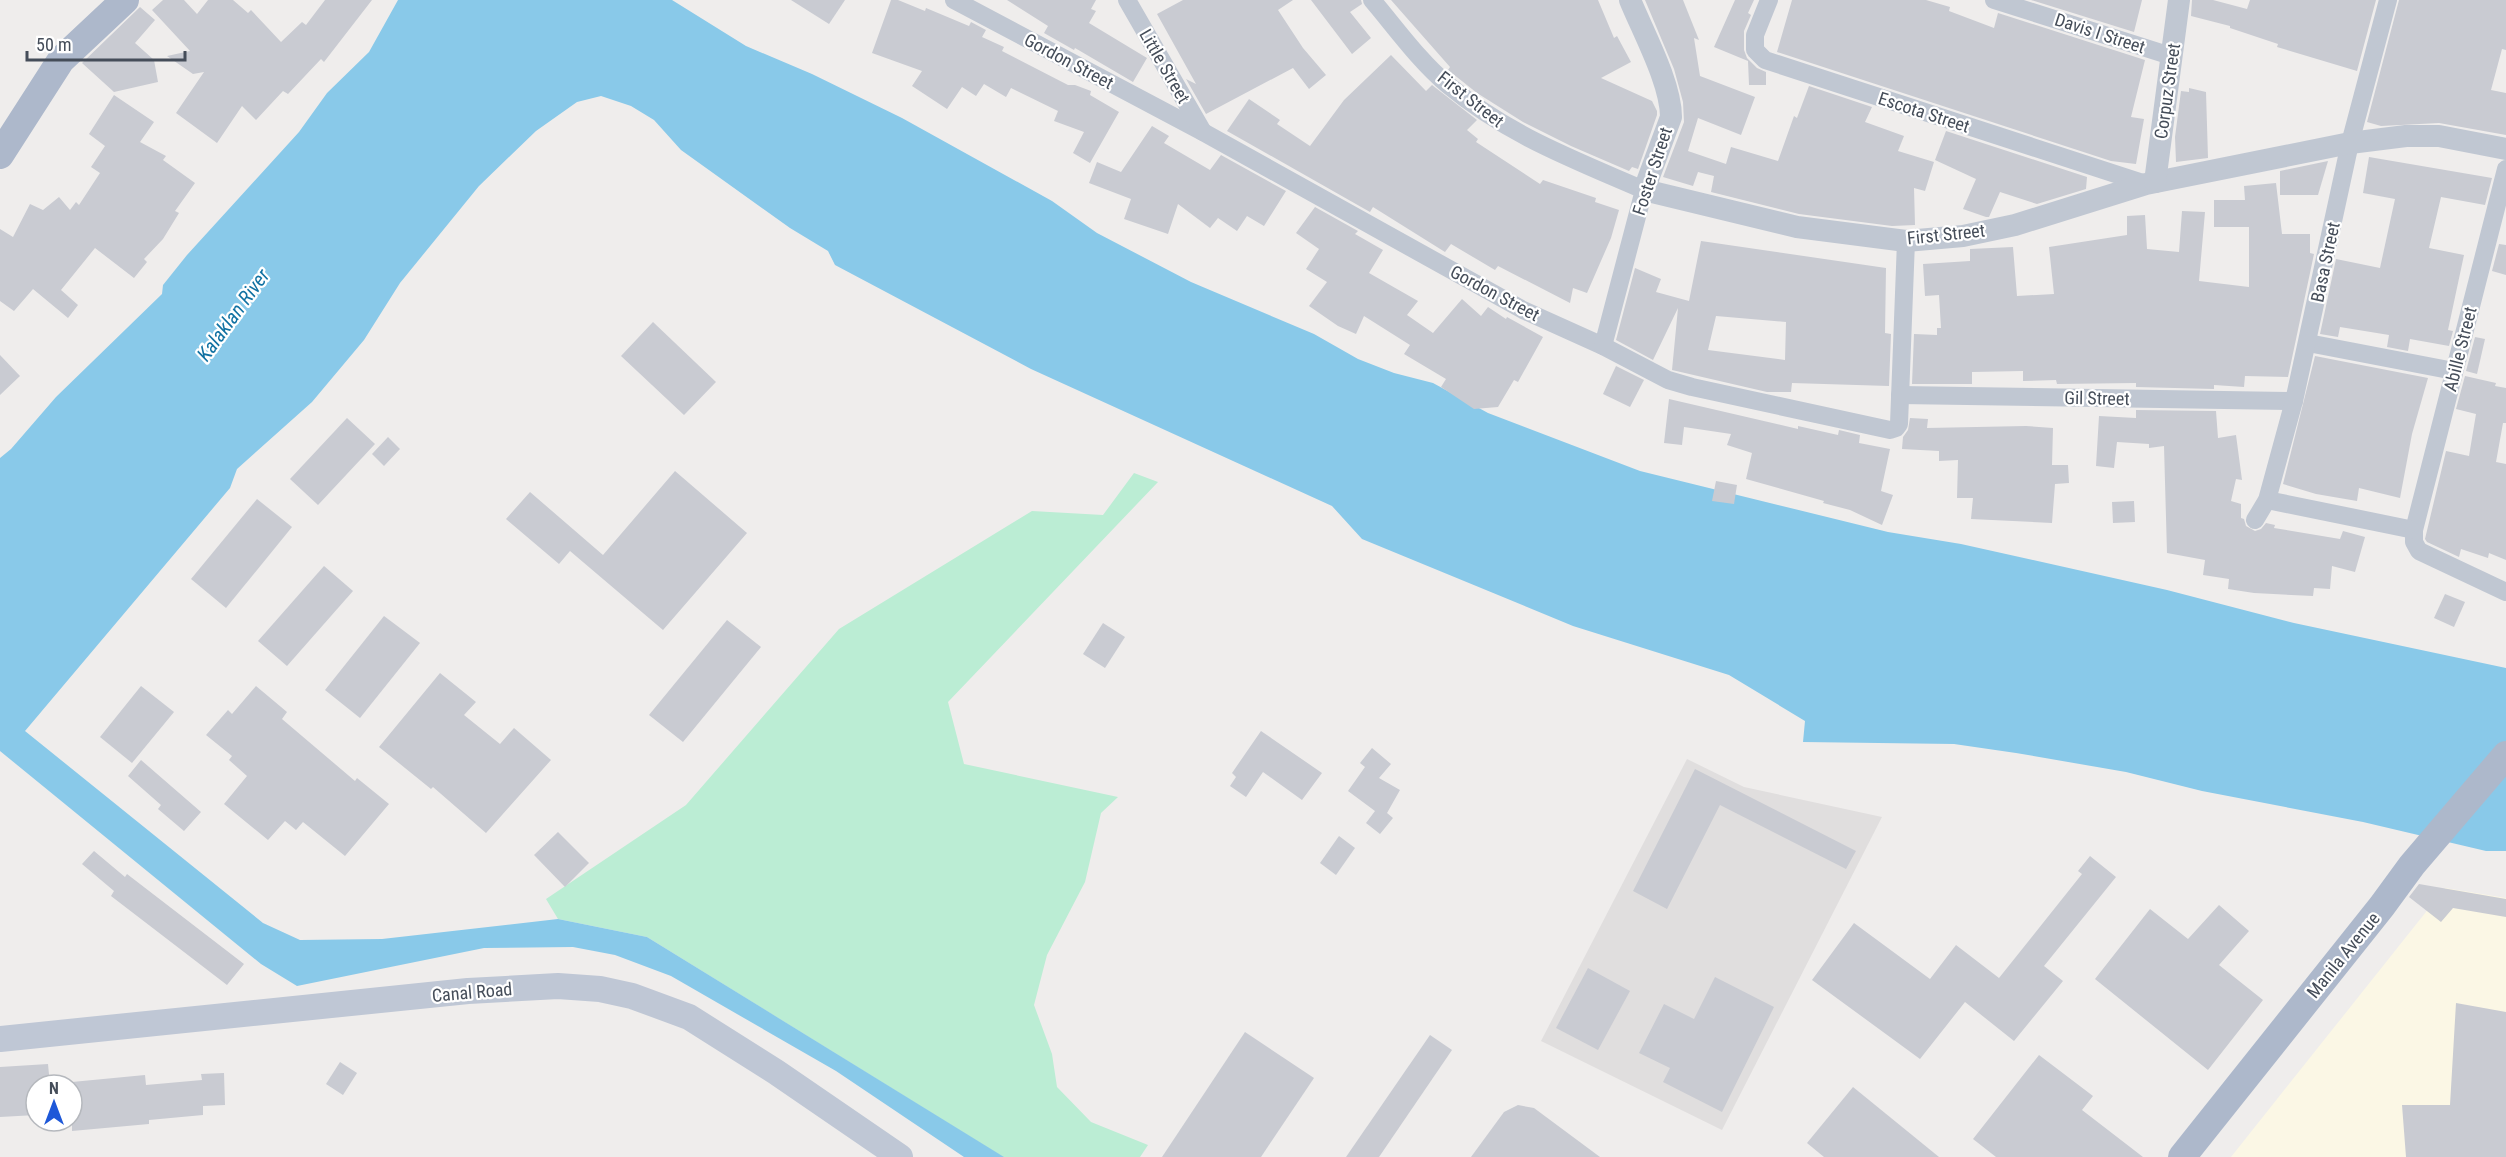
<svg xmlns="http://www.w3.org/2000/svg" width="2506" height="1157" font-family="'Roboto Condensed',sans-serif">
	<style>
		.commercial { fill: #fbf7e5 }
		.education { fill: #e0dede }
		.green { fill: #bbedd4 }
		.water { fill: #89c9e9 }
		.building { fill: #c9cbd2; fill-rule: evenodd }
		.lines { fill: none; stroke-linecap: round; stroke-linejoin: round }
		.minor { stroke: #c0c7d2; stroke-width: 18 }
		.tertiary { stroke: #c0c7d2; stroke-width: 22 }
		.secondary { stroke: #bfc7d5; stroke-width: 26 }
		.primary { stroke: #adb8cb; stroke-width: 28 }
		.labels { text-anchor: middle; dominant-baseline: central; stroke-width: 4.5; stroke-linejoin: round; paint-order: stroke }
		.street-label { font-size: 18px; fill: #454d59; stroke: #fff }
		.water-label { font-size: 20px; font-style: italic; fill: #1071a2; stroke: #fff }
	</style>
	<rect width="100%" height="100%" fill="#efedec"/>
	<path class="commercial" d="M2445,888L2506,898V1157H2231Z"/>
	<path class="education" d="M1687,759L1744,787L1882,817L1722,1130L1541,1041Z"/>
	<path class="green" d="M1134,473L1158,482L948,702L964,764L1118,797L1101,813L1085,882L1047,955L1034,1005L1052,1054L1057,1087L1091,1122L1148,1145L1140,1157H1003L647,937L558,919L546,899L686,805L839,629L1032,511L1103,515Z"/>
	<path class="water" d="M398,0H672L746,46L812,74L902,118L1052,201L1097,233L1191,282L1314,334L1358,359L1394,373L1433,383L1488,413L1640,471L1888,532L1961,544L2167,590L2294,623L2506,668V851H2486L2363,822L2202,791L2126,772L2016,753L1954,744L1803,742L1805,721L1729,675L1573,626L1362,539L1332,506L1031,369L835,265L828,251L790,228L681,150L654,120L631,106L601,96L577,102L536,131L479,186L400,283L364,340L312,402L237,469L230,488L25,731L263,923L300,940L382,939L558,919L647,937L1004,1157H964L836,1071L671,976L615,955L573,947L484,948L297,986L261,964L0,751V458L11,449L56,397L162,294L163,285L187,255L299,132L327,93L369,52Z"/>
	<g class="building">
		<path d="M163,0H184L197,14L208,0H233L248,13L251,10L281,42L302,22L306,25L325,0H372L324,62L321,59L288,94L283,91L256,120L242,106L217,143L176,113L204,72L193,74L167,56L190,51L152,10Z"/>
		<path d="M791,0H845L829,24Z"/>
		<path d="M891,0H898L925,11L926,8L969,26L971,22L986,30L982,37L1004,47L1002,51L1068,85H1075L1091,91L1090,95L1119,112L1090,163L1073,153L1084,132L1054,121L1058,111L1011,88L1006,97L984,84L976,96L962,87L947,109L912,86L922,71L872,53Z"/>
		<path d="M1007,0H1096L1091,9L1096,11L1089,23L1147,58L1133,82L1075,48L1074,50L1044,33L1048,26Z"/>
		<path d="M1183,0H1293L1278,10L1303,48L1326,75L1309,89L1293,68L1206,114L1186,79L1196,84L1157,14Z"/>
		<path d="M1311,0H1361L1362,4L1350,12L1371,38L1352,54Z"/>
		<path d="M1391,0H1598L1614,38L1617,36L1631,62L1601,78L1652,101L1657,111V115L1638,169L1632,167L1629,171L1571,146L1523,122L1477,93L1448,70L1450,67Z"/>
		<path d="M1645,0H1683L1699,40L1694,38L1700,76L1755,97L1741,135L1698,118L1688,151L1726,164L1731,147L1778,161L1794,116L1797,118L1809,86L1872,107L1865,122L1904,136L1898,151L1934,162L1925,191L1914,188L1915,225L1892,226L1799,214L1711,192L1714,176L1698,172L1693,186L1663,177L1684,122L1683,102L1674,69Z"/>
		<path d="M1735,0H1754L1748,13L1751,15L1744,31V50L1747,58L1757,68L1766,72V85H1749L1748,61L1714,47Z"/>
		<path d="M1792,0H1926L1950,7L1949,11L1994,28L1998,13L2145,60L2131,117L2144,119L2136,164L2111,161L1777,52Z"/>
		<path d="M2031,0H2142L2134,32Z"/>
		<path d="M2192,0H2213L2247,9L2250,0H2376L2357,71L2277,47L2278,44L2230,28V26L2191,16Z"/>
		<path d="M2399,0H2506V50L2502,49L2491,90L2506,93V135L2439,123L2381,126L2367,122Z"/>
		<path d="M140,7L155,20L135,43L154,60L158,82L114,92L82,63Z"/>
		<path d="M1391,55L1426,91L1432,85L1477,120L1467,130L1478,139L1476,142L1540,184L1543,180L1596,198L1595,202L1619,210L1611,238L1587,293L1573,288L1570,303L1498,266L1495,270L1451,244L1445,252L1373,207L1370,212L1227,131L1249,99L1280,120L1277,124L1310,146L1344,100Z"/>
		<path d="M2189,88L2206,92L2208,158L2176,162L2175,137L2181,91L2189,92Z"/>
		<path d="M114,95L154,122L140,142L166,156L163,160L195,183L175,211L179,213L163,239L144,259L147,262L134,278L95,248L61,290L78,305L68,318L33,289L14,311L0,301V229L13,237L30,204L43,210L59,197L70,210L76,202L79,205L100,173L91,167L105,146L89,134Z"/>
		<path d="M1152,126L1169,136L1164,143L1210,170L1221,155L1286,191L1264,226L1247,216L1237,231L1218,218L1210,228L1178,204L1168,234L1124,219L1131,199L1089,183L1097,162L1121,172Z"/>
		<path d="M1946,131L2087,177L2086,189L2037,204L2000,192L1989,217H1986L1963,209L1976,179L1935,160Z"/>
		<path d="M2369,157L2492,178L2485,205L2441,197L2429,248L2464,255L2448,330L2453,331L2449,346L2410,339L2408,351L2387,347L2389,335L2340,327L2338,337L2320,334L2336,259L2380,268L2395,199L2363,193Z"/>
		<path d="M2328,161L2318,195H2280V171Z"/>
		<path d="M2276,183L2282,234H2310V253L2314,254L2288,377L2245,376L2244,387L2214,385V389L2136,387V383L2057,384L2056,380L2023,381V371L1972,372V384H1912L1914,334L1937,335V328H1941L1939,295L1925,296L1923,264L1970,261V249L2013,247L2017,296L2054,294L2049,247L2127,235V216L2145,215L2147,249L2179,252L2182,211L2205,212L2199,281L2249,287V227H2214V200H2245L2244,186Z"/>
		<path d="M1315,207L1358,231L1355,234L1383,250L1369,273L1418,301L1407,315L1433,333L1462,299L1481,316L1488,307L1506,319L1507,317L1543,337L1518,382L1514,380L1498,407L1474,409L1441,387L1446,379L1404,354L1410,345L1364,316L1356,334L1338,326L1309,306L1327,282L1306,269L1319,249L1296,233Z"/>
		<path d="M1701,241L1886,268L1885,333L1891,334L1889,386L1792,383L1791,392H1767L1672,370L1678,308L1653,360L1616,340L1635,268L1661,279L1656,292L1689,301ZM1716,316L1786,322L1785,360L1708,350Z"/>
		<path d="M2499,244L2506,245V275L2492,271Z"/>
		<path d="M653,322L716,382L684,415L621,356Z"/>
		<path d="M2475,337L2485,339L2477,374L2466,371Z"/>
		<path d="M0,355L20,376L0,395Z"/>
		<path d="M2315,356L2428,378L2412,434L2400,498L2359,488L2357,501L2316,494L2283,484Z"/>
		<path d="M1616,366L1644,380L1630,407L1603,394Z"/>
		<path d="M2465,376L2496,383L2495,386L2506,388V423H2503L2496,462L2506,464V560L2489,553L2488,558L2461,549L2459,557L2427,542L2425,539L2446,451L2469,456L2476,414L2456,409Z"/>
		<path d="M1669,399L1798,429V426L1838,435L1839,430L1860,435L1859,443L1890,449L1881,491L1893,495L1882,525L1850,510L1823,503L1824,501L1746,479L1752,453L1727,445L1731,434L1684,427L1682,445L1664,443Z"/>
		<path d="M2136,410L2216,411L2218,438L2236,435L2242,480L2236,479L2231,501L2241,504V518L2244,519L2246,526L2255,531L2261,529L2266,523L2275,525L2274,528L2340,539L2343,531L2365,537L2355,572L2332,566L2330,589L2314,588L2313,596L2254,593L2228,589L2229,579L2203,575L2205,560L2167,553L2164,446L2149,448V444L2117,442L2114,468L2096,466L2099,416L2136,418Z"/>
		<path d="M347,418L375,444L318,505L290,479Z"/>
		<path d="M1910,418L1928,419L1927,428L2026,426L2053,428L2052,465H2068L2069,483L2055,484L2052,523L1971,519L1973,498H1957L1958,460L1939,461V451L1902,449L1903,437L1908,430Z"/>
		<path d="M388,437L400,449L384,466L372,454Z"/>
		<path d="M675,471L747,533L663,630L570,551L559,564L506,519L530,492L603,555Z"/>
		<path d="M1716,481L1737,485L1734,504L1712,501Z"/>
		<path d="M257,499L292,527L226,608L191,579Z"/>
		<path d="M2134,501L2135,522L2113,523L2112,502Z"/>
		<path d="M324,566L353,591L287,666L258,641Z"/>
		<path d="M2445,594L2465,602L2454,627L2434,618Z"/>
		<path d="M384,616L420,643L360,718L325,690Z"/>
		<path d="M727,620L761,647L683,742L649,715Z"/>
		<path d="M1103,623L1125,637L1105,668L1083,654Z"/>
		<path d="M440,673L476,702L464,715L500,744L514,728L551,760L486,833L433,787L431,789L379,747Z"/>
		<path d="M141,686L174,712L132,763L100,737Z"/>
		<path d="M256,686L287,712L282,719L355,781L357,778L389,804L345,856L303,822L296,830L285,821L268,840L224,804L247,776L229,760L232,756L206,735L228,710L232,714Z"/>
		<path d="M1261,731L1322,773L1302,800L1263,772L1246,797L1230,786L1236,777L1232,773Z"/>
		<path d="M1372,748L1391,764L1379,778L1400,790L1387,813L1393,818L1380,834L1366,823L1375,811L1348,791L1365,767L1360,763Z"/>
		<path d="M141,760L201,812L184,831L158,809L161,805L128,776Z"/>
		<path d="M1695,769L1856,851L1846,869L1720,805L1667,909L1633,891Z"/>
		<path d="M558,832L589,863L565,887L534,855Z"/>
		<path d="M1339,836L1355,848L1336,875L1320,863Z"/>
		<path d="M94,851L125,877L127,874L244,964L227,985L111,896L114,891L82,864Z"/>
		<path d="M2090,856L2116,877L2044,966L2063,981L2014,1041L1965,1002L1920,1059L1812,980L1854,923L1930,979L1956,945L1999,978L2082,874L2078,871Z"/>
		<path d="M2419,884L2506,899V917L2453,908L2441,922L2409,897Z"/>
		<path d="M2219,905L2249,931L2219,965L2263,1000L2208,1070L2095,979L2150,909L2188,939Z"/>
		<path d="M1588,968L1630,991L1598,1050L1556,1028Z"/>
		<path d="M1715,977L1774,1007L1722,1112L1663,1082L1670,1068L1639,1053L1664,1004L1694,1019Z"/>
		<path d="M2456,1003L2506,1012V1157H2406L2402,1105H2450Z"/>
		<path d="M1245,1032L1314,1078L1261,1157H1162Z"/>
		<path d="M1430,1035L1452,1050L1379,1157H1346Z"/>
		<path d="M2039,1055L2093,1096L2082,1110L2143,1157H1996L1973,1139Z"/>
		<path d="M340,1062L357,1073L343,1095L326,1084Z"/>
		<path d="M48,1064L50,1085H36V1115L0,1117V1067Z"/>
		<path d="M224,1073L225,1105L203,1106V1115L149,1120V1124L72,1131V1082L145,1075L146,1085L202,1080L201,1074Z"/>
		<path d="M1853,1087L1939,1157H1824L1807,1143Z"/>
		<path d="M1518,1105L1534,1108L1600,1157H1471L1504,1112Z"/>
	</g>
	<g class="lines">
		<g class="minor">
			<path d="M954,0L1203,132L1523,310L1603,346L1668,380L1692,387L1890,430L1896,428L1899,424L1906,241"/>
			<path d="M1127,0L1203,132"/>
			<path d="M1372,0C1395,27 1420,62 1448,85C1508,135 1573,159 1644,190L1603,346"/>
			<path d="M1769,0L1755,35V50L1765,60L2146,184"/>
			<path d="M1994,0L2171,56"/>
			<path d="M2506,169L2414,530V542L2419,551L2506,592"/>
			<path d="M2308,343L2454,371"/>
			<path d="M1900,395L2294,401"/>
			<path d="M2267,500L2414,530"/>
			<path d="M2255,520L2267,500L2294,401L2350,143L2388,0"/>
		</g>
		<g class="tertiary">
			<path d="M1630,0C1643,32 1671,83 1671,117L1644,190L1797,227L1906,241L1963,236L2015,225L2146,184L2350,143L2406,136H2439L2506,149"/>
			<path d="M2155,182L2179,0"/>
		</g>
		<path class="secondary" d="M0,1039L468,991L558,986L600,989L632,996L689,1017L776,1072L900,1157"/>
		<g class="primary">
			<path d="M0,155L61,60L125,0"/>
			<path d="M2182,1157L2382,906L2412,865L2506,755"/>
		</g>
	</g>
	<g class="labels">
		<g class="street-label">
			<text transform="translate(2100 33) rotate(18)">Davis I Street</text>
			<text transform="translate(1069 61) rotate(28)">Gordon Street</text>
			<text transform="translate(1165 66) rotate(60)">Little Street</text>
			<text transform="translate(2167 91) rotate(-82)">Corpuz Street</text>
			<text transform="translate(1471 99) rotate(38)">First Street</text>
			<text transform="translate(1924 112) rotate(18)">Escota Street</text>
			<text transform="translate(1652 171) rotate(-72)">Foster Street</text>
			<text transform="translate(1946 234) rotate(-6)">First Street</text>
			<text transform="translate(2325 262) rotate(-78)">Basa Street</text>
			<text transform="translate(1495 293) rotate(28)">Gordon Street</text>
			<text transform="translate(2460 349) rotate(-76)">Abille Street</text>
			<text transform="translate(2097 398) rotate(1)">Gil Street</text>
			<text transform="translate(2343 955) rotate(-51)">Manila Avenue</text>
			<text transform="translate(472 992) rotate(-5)">Canal Road</text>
		</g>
		<g class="water-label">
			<text transform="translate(233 315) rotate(-54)">Kalaklan River</text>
		</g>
	</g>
	<g transform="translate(54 1103)"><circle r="28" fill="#ffffff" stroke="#b5b8bd" stroke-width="1.5"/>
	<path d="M0-4.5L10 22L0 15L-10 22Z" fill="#1e58d8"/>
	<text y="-9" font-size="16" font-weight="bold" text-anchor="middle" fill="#454d59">N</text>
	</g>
	<path d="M27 51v9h158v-9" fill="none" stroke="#454d59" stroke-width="3"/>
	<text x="36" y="51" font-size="18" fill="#454d59" stroke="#ffffff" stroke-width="4.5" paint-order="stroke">50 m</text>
</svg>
